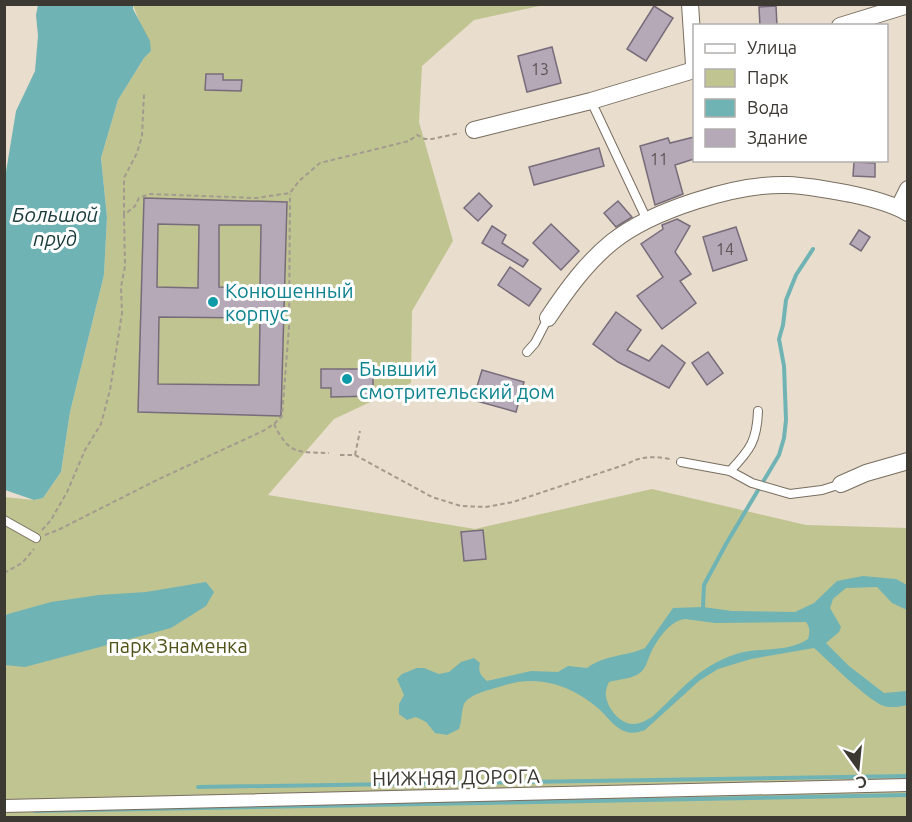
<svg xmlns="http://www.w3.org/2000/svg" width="912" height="822" font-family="Ubuntu,sans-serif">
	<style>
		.green { fill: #c0c491 }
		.water { fill: #70b3b4; fill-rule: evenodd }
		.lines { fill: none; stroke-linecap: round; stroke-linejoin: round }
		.stream { stroke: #70b3b4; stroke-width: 4 }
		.building { fill: #b5a9b8; stroke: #776c7a; stroke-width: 1.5; fill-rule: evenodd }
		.service-casing { stroke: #786d5f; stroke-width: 10 }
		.pedestrian-casing { stroke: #786d5f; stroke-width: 14 }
		.minor-casing { stroke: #786d5f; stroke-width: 18 }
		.path { stroke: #a39a8e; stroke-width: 2; stroke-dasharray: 4.5 3; stroke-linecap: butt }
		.service { stroke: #fff; stroke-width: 8 }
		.pedestrian { stroke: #fff; stroke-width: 12 }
		.minor { stroke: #fff; stroke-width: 16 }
		.culture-dot { fill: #0f9aa8; stroke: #fff; stroke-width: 2 }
		.labels { text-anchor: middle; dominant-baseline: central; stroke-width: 6; stroke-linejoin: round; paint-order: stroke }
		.number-label { font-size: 16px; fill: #5a5454 }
		.culture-label { font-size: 20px; fill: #0d838f; stroke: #fff; text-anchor: start }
		.park-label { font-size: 20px; fill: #505218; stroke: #fff }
		.street-label { font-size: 20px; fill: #3c3832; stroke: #fff }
		.water-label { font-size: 21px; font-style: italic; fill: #193b3b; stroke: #fff }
	</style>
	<rect width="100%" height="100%" fill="#e9ddcd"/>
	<path class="green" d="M133,5H544L474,20L422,66L419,122L453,241L412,311L411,383L334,419L268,495L475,529L652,489L806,525L907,528V817H5L4,497L34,500L43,498L61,472L70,412L104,275L107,217L101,158L118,100L144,58L151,51Z"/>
	<g class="water">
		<path d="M38,5H133V9L150,41L151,51L144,58L118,100L101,158L107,217L104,275L70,412L61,472L43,498L34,500L5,490V178L16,111L35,71L38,36L36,15Z"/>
		<path d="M863,576L896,579L907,585V610L892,603L877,587L846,588L833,599L830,608L841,627L839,632L826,643L849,666L884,693L907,691V705C900,707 891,708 884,706C868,701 828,660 814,648L751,659L718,669L699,681L645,730C639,732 633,734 627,732C615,729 608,717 599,709C571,685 538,674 502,686C490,690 466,694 463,707C461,715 462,721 459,729L447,735L435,733L426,722L416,717L407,720L399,714V704L404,695L397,679L402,674L417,668H424L439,674L449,672L461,662L474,658L480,663C478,672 480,675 487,681L531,671L558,672L568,666L587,668C606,654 625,657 645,648L673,608L703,607L732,611L795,612L814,603L837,581ZM685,619L715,623L806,622C810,627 810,633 808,639C788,653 758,647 736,654C698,666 680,692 652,717C646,720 641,724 634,724C621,725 607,708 606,696C605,691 607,687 609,682C619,679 634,679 641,672C646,668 647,661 650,655C656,641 669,621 685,619Z"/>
		<path d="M206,582L214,592L206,606L171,628L25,667L5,665V616L8,614L51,602L99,595L146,592Z"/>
	</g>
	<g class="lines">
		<g class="stream">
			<path d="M703,607L704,585L726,544L779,455L784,438L786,420L784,366L779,339L783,325L786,300L796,275L813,249"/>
			<path d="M198,787L908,776"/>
			<path d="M35,811C326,808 617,799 908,795"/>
		</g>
	</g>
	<g class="building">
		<path d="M654,6L673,18L646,61L627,49Z"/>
		<path d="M776,6L777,26H760L759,7Z"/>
		<path d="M552,47L561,83L527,92L518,56Z"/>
		<path d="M206,74H223V80H242L241,91L205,90Z"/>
		<path d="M694,137V159L675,165L683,194L655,205L640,146L668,138L670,143Z"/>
		<path d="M599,148L604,166L534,185L529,167Z"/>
		<path d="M854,162L875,163V177L853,176Z"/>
		<path d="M479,193L492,206L478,221L464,208Z"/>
		<path d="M144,198L287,202L281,416L138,412ZM158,224L199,225L198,288L157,287ZM219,225H261L260,288L219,287ZM159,317L260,318L259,385L158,384Z"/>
		<path d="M618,201L632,217L616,227L604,213Z"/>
		<path d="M677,219L690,226L675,252L691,274L680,281L696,303L662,329L637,296L663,277L641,244L663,229L662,225Z"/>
		<path d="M551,224L579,251L561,270L533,243Z"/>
		<path d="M492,226L506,235L502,243L528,260L523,267L482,243Z"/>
		<path d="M736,227L747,260L713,271L703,237Z"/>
		<path d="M859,230L870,237L861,251L850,244Z"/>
		<path d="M510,267L541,289L529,306L498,285Z"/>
		<path d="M616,312L641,330L627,350L649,361L662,345L685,363L669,388L618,362L593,344Z"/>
		<path d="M708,352L723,373L707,385L692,363Z"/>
		<path d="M321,369H373V396L331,397V388H321Z"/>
		<path d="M482,370L524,382L516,412L473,400Z"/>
		<path d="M483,530L486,559L464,561L461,532Z"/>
	</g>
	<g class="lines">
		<defs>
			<g id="service">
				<path d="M591,101L647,220"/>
				<path d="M527,352L535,343L548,318"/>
				<path d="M681,462L730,471L752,483L790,494L822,490L841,484"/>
				<path d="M730,471C750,450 757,441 758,411"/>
				<path d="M4,520L36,538"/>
			</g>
			<path id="pedestrian" d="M4,806L908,785"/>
			<g id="minor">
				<path d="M690,4L694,65"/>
				<path d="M840,26L908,5"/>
				<path d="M474,130L591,101L694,70"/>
				<path d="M899,207L908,189"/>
				<path d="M548,318C566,291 586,263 612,242C652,210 738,183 788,185C810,186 830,190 851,194C870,198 891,203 908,213"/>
				<path d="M841,484L866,473L908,461"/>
			</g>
		</defs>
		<use href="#service" class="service-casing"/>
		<use href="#pedestrian" class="pedestrian-casing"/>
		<use href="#minor" class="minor-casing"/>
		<g class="path">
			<path d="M124,215V178L137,153L142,136L144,94"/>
			<path d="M274,424C289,455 298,452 329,453"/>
			<path d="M340,455H355L360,431"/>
			<path d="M355,455L432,497L461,506L486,507L513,502L627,464C641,456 654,456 670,459"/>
			<path d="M42,530L51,520L67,492L85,450L101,424L110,390L122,313L121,287L125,266L124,215L135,206L139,198L149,194L256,198L290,193L299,181L320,163L409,141L417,135L425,139H432L460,133"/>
			<path d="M45,535L58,530L159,479L263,431L274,424L282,416L289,327L290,194"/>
			<path d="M4,573L22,563L34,549"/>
		</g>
		<use href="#service" class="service"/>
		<use href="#pedestrian" class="pedestrian"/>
		<use href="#minor" class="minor"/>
	</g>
	<g class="culture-dot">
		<circle cx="213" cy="302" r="6"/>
		<circle cx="347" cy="379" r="6"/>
	</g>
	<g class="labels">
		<g class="number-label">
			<text x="540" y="69">13</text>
			<text x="659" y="159">11</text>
			<text x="725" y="249">14</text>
		</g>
		<g class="culture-label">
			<text x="225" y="290">Конюшенный<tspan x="225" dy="23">корпус</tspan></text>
			<text x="359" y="368">Бывший<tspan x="359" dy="23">смотрительский дом</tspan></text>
		</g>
		<g class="park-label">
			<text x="178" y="645">парк Знаменка</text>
		</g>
		<g class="street-label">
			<text transform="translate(456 777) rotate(-1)">НИЖНЯЯ ДОРОГА</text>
		</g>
		<g class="water-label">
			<text x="55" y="214">Большой<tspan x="55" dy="24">пруд</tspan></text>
		</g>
	</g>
	<rect width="912" height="822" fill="none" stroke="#3c3832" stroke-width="12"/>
	<rect x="693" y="24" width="195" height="138" fill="#ffffff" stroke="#b1afad" stroke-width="1.5"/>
	<rect x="705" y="44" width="30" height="9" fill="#ffffff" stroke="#b1afad" stroke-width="1.5"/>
	<text x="747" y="54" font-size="18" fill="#3c3832">Улица</text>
	<rect x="705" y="69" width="30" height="18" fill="#c0c491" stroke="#b1afad" stroke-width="1.5"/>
	<text x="747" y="84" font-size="18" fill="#3c3832">Парк</text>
	<rect x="705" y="99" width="30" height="18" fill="#70b3b4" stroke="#b1afad" stroke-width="1.5"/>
	<text x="747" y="114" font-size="18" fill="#3c3832">Вода</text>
	<rect x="705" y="129" width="30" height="18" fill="#b5a9b8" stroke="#b1afad" stroke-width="1.5"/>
	<text x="747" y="144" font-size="18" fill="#3c3832">Здание</text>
	<g transform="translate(858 768) rotate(165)" stroke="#ffffff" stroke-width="4.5" paint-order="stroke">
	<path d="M0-4.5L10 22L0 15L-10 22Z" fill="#3c3832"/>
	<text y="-9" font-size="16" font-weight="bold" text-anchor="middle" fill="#3c3832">С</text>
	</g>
</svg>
